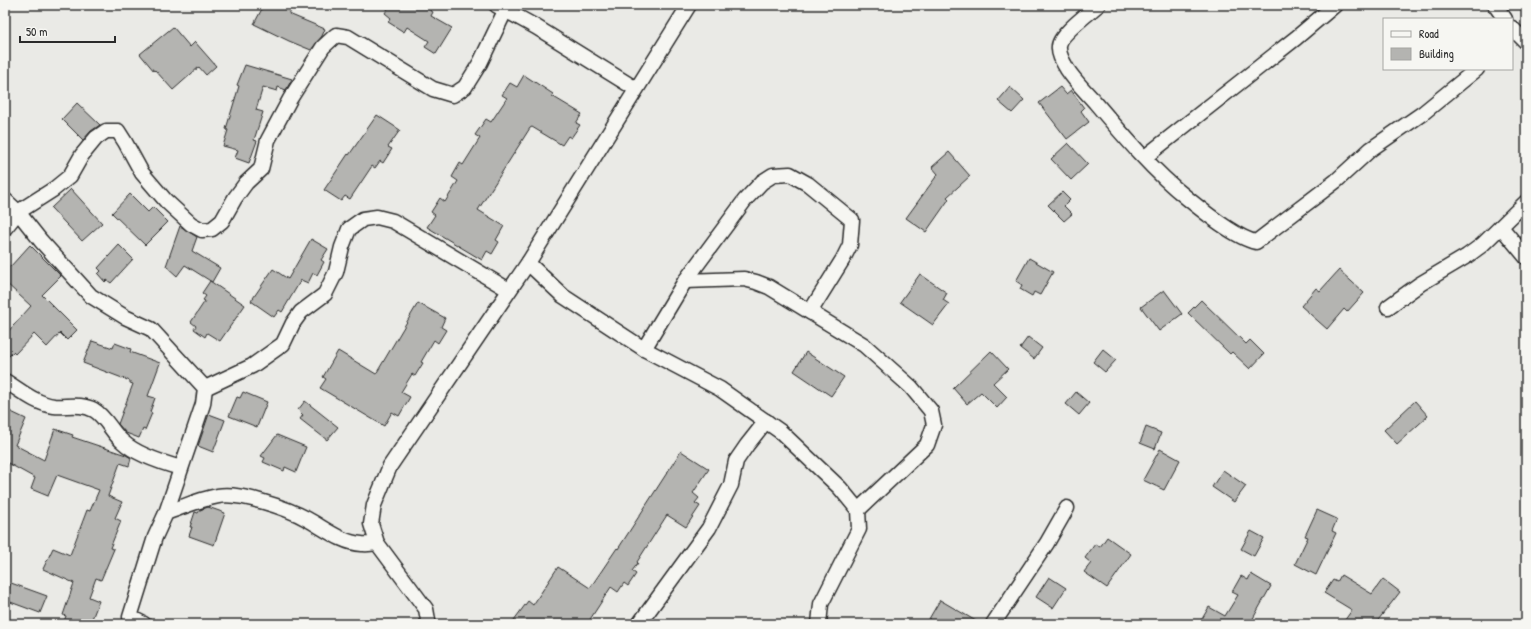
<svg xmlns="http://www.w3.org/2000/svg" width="1531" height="629" font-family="'Patrick Hand',sans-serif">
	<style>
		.building { fill: #b4b4b1; stroke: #2b2b2b }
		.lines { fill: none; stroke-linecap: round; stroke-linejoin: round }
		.street-casing { stroke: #2b2b2b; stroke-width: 17 }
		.street { stroke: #f6f6f2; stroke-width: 14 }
	</style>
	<rect width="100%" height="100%" fill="#eaeae6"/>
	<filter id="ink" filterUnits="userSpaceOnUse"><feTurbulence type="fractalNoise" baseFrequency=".025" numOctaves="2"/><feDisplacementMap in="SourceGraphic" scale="8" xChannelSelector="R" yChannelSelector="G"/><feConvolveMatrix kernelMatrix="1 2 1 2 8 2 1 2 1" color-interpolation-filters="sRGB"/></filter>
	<g filter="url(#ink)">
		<g class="building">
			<path d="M264,5H294L289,14L325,29L322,36L311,50L289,41L254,24Z"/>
			<path d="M390,5H422L433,12L431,16L452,28L436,54L425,47L429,41L407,27L404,32L388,22L391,18L385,13Z"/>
			<path d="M173,27L190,47L195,42L216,66L206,75L199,67L173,90L155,70L154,71L140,54Z"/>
			<path d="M245,65L292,79L286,90L278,87L277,91L263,87L256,110L263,112L254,140L257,141L249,163L235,158L238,150L223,146L228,130L226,129L239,86L237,85Z"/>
			<path d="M524,75L553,94L552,96L582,114L576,123L580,125L571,138L568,136L562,145L532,127L530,128L478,210L504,226L496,240L499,242L492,254L487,251L482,260L427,227L435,215L431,212L440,198L445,202L458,181L452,177L460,163L463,165L480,138L475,135L486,119L491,122L507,98L502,95L510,83L517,87Z"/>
			<path d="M1010,87L1024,100L1012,113L998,101Z"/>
			<path d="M1060,87L1066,94L1071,90L1084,108L1081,111L1089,122L1067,139L1039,103Z"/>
			<path d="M77,103L100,125L91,131L83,140L62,119Z"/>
			<path d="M377,115L400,130L388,147L392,149L383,163L380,161L375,168L372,166L350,199L345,196L341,201L324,190L348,154L349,155Z"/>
			<path d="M1068,143L1088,164L1071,180L1051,159Z"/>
			<path d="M949,152L970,176L947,197L949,199L926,232L906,218L938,174L932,167Z"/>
			<path d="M71,189L102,223L82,241L51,208Z"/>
			<path d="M1062,192L1070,200L1064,206L1072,214L1064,221L1048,205Z"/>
			<path d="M130,194L148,212L153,207L168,222L145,245L112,213Z"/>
			<path d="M180,226L197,237L192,251L220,268L212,282L185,265L177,276L166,266Z"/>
			<path d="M311,239L328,249L321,260L324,262L317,275L313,273L308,283L301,280L282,312L279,310L274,317L251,301L273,269L288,279Z"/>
			<path d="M30,245L61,276L42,295L77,330L67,340L60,333L47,347L34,334L15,354L13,352L5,360V335L31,306L5,282V262L10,267Z"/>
			<path d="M119,245L133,259L111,283L107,280L105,282L98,274L101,271L98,268Z"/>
			<path d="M1029,258L1053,272L1040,295L1034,292L1032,296L1020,289L1022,285L1016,281Z"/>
			<path d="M1339,270L1364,293L1347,312L1344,309L1327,329L1301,306L1316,288L1320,291Z"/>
			<path d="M920,274L947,293L943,300L949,304L933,325L900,302Z"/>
			<path d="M210,281L245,305L220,341L207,333L205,337L194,329L196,326L191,322L205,301L203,300L206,296L202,293Z"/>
			<path d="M1164,290L1182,314L1159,331L1141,307Z"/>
			<path d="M1201,300L1246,344L1250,340L1264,354L1250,369L1232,352L1230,354L1188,313Z"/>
			<path d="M418,303L445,318L441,327L446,330L438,343L434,340L421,362L423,363L415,376L412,374L401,392L410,397L399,416L392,412L384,426L320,388L326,379L323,377L338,351L376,374Z"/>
			<path d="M1028,337L1042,348L1034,359L1020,348Z"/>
			<path d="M92,341L113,348L115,343L131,349L130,352L160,363L148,396L155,398L150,412L152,413L145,430L143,429L139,438L126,433L118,424L133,384L130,383V381L83,363Z"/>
			<path d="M1103,349L1116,360L1105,372L1093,362Z"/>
			<path d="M991,351L1008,369L993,383L1007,397L997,408L981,392L967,404L953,388Z"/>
			<path d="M806,352L844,377L831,396L794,371Z"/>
			<path d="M243,392L267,402L257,427L229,416L237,397L240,398Z"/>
			<path d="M1076,392L1089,403L1079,415L1066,404Z"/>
			<path d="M305,401L338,427L327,440L300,419L303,415L298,410Z"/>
			<path d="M1415,401L1428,416L1397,444L1384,430Z"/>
			<path d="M5,409L26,419L15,445L44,460L55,429L73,435L72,437L126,455L131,458L129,466L120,463L108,496L122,502L115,518L121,521L110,548L114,549L101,580L96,578L89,597L99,601L90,624H63L66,616L63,615L74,583L43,569L53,548L70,555L87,510L90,511L99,490L57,475L48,496L31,489L35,478L6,462L5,466Z"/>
			<path d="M209,414L225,420L213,452L198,446Z"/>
			<path d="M1146,427L1161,433L1155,449L1140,443Z"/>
			<path d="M277,435L306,447L296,472L285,467L284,471L263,462L265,458L261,456Z"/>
			<path d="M1160,449L1180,460L1164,490L1143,480Z"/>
			<path d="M681,451L709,469L693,493L699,498L695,503L700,506L686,527L667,515L637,562L638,563L632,571L636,574L628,586L624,583L618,592L611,587L587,624H511L528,601L533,605L558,567L590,588L617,548L618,549Z"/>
			<path d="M1223,470L1246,486L1234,502L1212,487Z"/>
			<path d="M208,507L225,513L214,545L189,536L192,527H190L195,512L198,513L200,510Z"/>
			<path d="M1317,510L1337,519L1332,531L1336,533L1316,575L1295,564L1308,537L1305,536Z"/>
			<path d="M1251,531L1264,538L1254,556L1241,549Z"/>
			<path d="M1107,537L1131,554L1107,588L1084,572L1091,563L1085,558L1095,544L1100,547Z"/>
			<path d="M1251,574L1271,586L1250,624H1199L1209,607L1225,616L1238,595L1232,592L1241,576L1248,580Z"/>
			<path d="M1341,575L1372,594L1383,579L1400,592L1375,624H1342L1352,610L1324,593L1333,580L1337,582Z"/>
			<path d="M1049,577L1066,588L1053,608L1036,597Z"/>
			<path d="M11,583L47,596L40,613L5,600Z"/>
			<path d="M940,600L981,624H926Z"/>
		</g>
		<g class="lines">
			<defs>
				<g id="street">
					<path d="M496,5L536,27L636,89"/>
					<path d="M1098,5C1089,13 1059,35 1059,46C1058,54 1063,62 1067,69C1074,80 1085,91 1094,101C1122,134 1154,172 1187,198C1203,211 1236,238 1256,242L1336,181L1371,149L1423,113L1477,69"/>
					<path d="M1495,5L1505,19"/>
					<path d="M1512,28L1526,42"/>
					<path d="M1145,157L1296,38L1335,5"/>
					<path d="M5,200L18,212L41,241L91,296L125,317L151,329L205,388L203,404L166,513"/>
					<path d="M1501,227L1526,257"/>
					<path d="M5,228L18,212L54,189L70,176L82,155L96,138L106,131H118L125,142L142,173L166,201L191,224L202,230L212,229L222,221L235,198L246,183L261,169L268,140L290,99L323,47L336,35L348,37L433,89L453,95L465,87L480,63L505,11"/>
					<path d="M528,263L563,296L644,349L720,389L781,432L840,488L858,510L859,529L821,604L819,624"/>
					<path d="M685,281L744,279L756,282L769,287L864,345L911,387L931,411L934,425L927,445L858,510"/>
					<path d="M1388,307L1420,284L1467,256L1482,245L1526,202"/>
					<path d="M644,349L685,281L745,200L762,182L773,175L790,174L808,184L852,220L850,245L843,259L810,312"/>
					<path d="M5,381C20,390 36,404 54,406C67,407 81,403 94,410C106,417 112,433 123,442C137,455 163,463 181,468"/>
					<path d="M205,388L252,366L283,344L293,323L301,312L325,294L336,272L342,247L349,229L363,219L377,217L393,221L509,290"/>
					<path d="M144,624L130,617L155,537L166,513C183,507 200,499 218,496C240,492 287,508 307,519C324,528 342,543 362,544C367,545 372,544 377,543"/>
					<path d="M428,624V620L426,609L377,543L371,524L374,505L390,466L528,263L689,5"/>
					<path d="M639,624L709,528L731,485L736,461L747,445L766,421"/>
					<path d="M993,624L1047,543L1067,508"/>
				</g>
			</defs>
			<use href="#street" class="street-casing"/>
			<use href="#street" class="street"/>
		</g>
	</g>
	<rect width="1531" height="629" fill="none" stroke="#f6f6f2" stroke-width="20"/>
	<rect x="10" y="10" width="1511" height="609" fill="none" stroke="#2b2b2b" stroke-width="1.5" filter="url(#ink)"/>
	<rect x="1383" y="18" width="130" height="52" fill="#f6f6f2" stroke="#a5a5a2"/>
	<rect x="1391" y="31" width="20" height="6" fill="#f6f6f2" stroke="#a5a5a2"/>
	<text x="1419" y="38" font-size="12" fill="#2b2b2b">Road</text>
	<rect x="1391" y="48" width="20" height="12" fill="#b4b4b1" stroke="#a5a5a2"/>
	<text x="1419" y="58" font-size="12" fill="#2b2b2b">Building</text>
	<path d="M20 36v6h95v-6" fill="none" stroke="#2b2b2b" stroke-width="2"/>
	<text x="26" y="36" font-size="12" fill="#2b2b2b" stroke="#f6f6f2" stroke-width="3" paint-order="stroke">50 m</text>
</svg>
